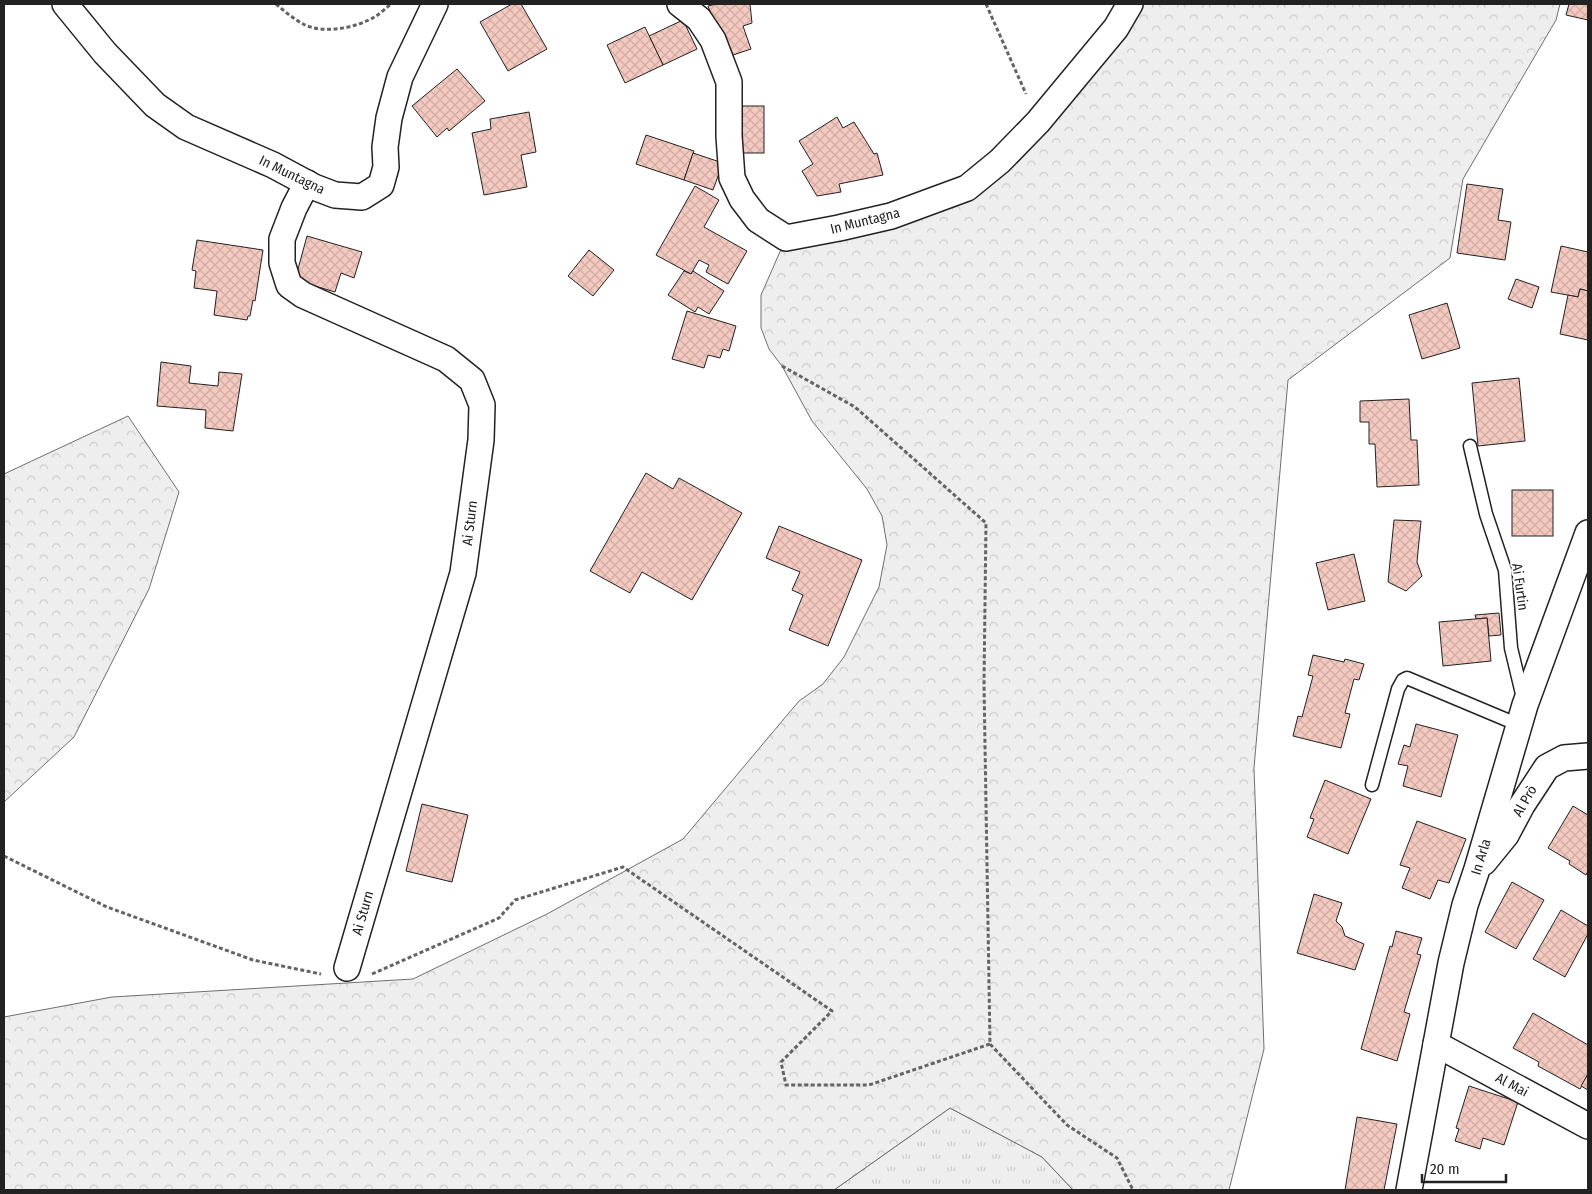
<svg xmlns="http://www.w3.org/2000/svg" width="1592" height="1194" font-family="'Fira Sans Condensed',sans-serif">
	<style>
		.grass { fill: url(#grass-tufts); stroke: #6f6f6f }
		.forest { fill: url(#forest-crowns); stroke: #6f6f6f }
		.building { fill: url(#building-cross-hatch); stroke: #222 }
		.lines { fill: none; stroke-linecap: round; stroke-linejoin: round }
		.lane-casing { stroke: #222; stroke-width: 15 }
		.street-casing { stroke: #222; stroke-width: 28 }
		.path { stroke: #646464; stroke-width: 3; stroke-dasharray: 4 2.5; stroke-linecap: butt }
		.lane { stroke: #fff; stroke-width: 12 }
		.street { stroke: #fff; stroke-width: 25 }
		.labels { text-anchor: middle; dominant-baseline: central; stroke-width: 4; stroke-linejoin: round; paint-order: stroke }
		.street-label { font-size: 14px; fill: #222; stroke: #fff }
	</style>
	<defs>
		<pattern id="grass-tufts" width="24" height="20" patternUnits="userSpaceOnUse" patternTransform="scale(1.25)"><rect width="24" height="20" fill="#eee"/><path d="M3 7l-1-3M5 7V3M7 7l1-3M15 17l-1-3M17 17v-4M19 17l1-3" fill="none" stroke="#ccc"/></pattern>
		<pattern id="forest-crowns" width="20" height="18" patternUnits="userSpaceOnUse" patternTransform="scale(1.25)"><rect width="20" height="18" fill="#eee"/><path d="M2 6a3 3 0 1 1 6 0M12 15a3 3 0 1 1 6 0" fill="none" stroke="#ccc"/></pattern>
		<pattern id="building-cross-hatch" width="8" height="8" patternUnits="userSpaceOnUse" patternTransform="scale(1.25)"><rect width="8" height="8" fill="#f3c9c0"/><path d="M0 0l8 8M0 8l8-8" fill="none" stroke="#d0aca5"/></pattern>
	</defs>
	<rect width="100%" height="100%" fill="#fff"/>
	<path class="grass" d="M950,1108L1042,1157L1073,1190H834Z"/>
	<g class="forest">
		<path d="M1130,4H1560L1556,20L1463,179L1450,258L1288,380L1254,768L1264,1049L1229,1190H1073L1042,1157L950,1108L834,1190H4V1017L112,997L413,979L547,914L683,839L799,701L823,684L844,657L879,587L887,545L882,516L867,489L812,421L782,366L769,349L761,328V295L786,238L967,188Z"/>
		<path d="M128,416L179,492L149,589L74,737L4,802V474Z"/>
	</g>
	<g class="building">
		<path d="M512,4H521L547,49L508,71L480,22Z"/>
		<path d="M716,4H750L752,23L743,26L751,49L727,57L708,6Z"/>
		<path d="M1569,4H1588V20L1566,15Z"/>
		<path d="M683,20L697,49L663,65L649,36Z"/>
		<path d="M645,27L663,65L625,83L607,45Z"/>
		<path d="M457,69L485,101L449,131L447,128L437,137L412,106Z"/>
		<rect x="738" y="106" width="26" height="47"/>
		<path d="M529,112L536,152L521,155L527,187L484,195L472,133L491,129L490,119Z"/>
		<path d="M837,117L843,128L854,122L874,154L877,153L883,175L839,184L841,192L817,196L802,171L813,164L799,141Z"/>
		<path d="M646,135L694,151L684,180L636,164Z"/>
		<path d="M693,153L723,163L713,190L684,180Z"/>
		<path d="M1467,184L1503,189L1498,220L1511,222L1505,260L1457,253Z"/>
		<path d="M695,186L719,200L704,227L747,251L728,284L706,272L709,265L699,260L691,274L656,255Z"/>
		<path d="M307,236L362,252L354,278L341,273L335,292L295,280Z"/>
		<path d="M197,240L263,250L255,301L253,300L250,316H248L247,320L214,315L217,291L194,288L196,271L192,270Z"/>
		<path d="M1561,246L1588,252V291L1580,289L1578,297L1551,292Z"/>
		<path d="M589,250L614,270L593,296L568,276Z"/>
		<path d="M684,271L691,274L693,271L724,291L709,314L698,307L695,312L668,295Z"/>
		<path d="M1516,279L1539,287L1532,308L1508,299Z"/>
		<path d="M1580,289L1588,291V340L1560,334L1568,295L1578,297Z"/>
		<path d="M1447,303L1460,348L1422,359L1409,315Z"/>
		<path d="M687,311L736,326L729,351L723,349L720,358L708,355L704,368L672,359Z"/>
		<path d="M161,362L191,366L189,383L218,386L219,372L242,374L233,431L205,428L206,410L157,406Z"/>
		<path d="M1519,378L1525,441L1478,446L1472,383Z"/>
		<path d="M1409,399L1411,440H1417L1419,485L1377,487L1375,444H1369V422H1360V401Z"/>
		<path d="M646,473L673,489L679,478L742,513L692,600L642,572L630,593L590,571Z"/>
		<rect x="1512" y="490" width="41" height="46"/>
		<path d="M1394,520L1421,521L1417,562L1422,576L1406,591L1388,582Z"/>
		<path d="M779,526L862,560L828,646L789,630L803,595L792,590L800,572L766,558Z"/>
		<path d="M1354,554L1365,601L1328,610L1316,563Z"/>
		<path d="M1499,613L1501,635L1489,636L1487,618L1476,619L1475,615Z"/>
		<path d="M1487,618L1491,661L1443,666L1439,622Z"/>
		<path d="M1313,655L1344,662L1345,659L1364,664L1359,680L1354,679L1345,713L1350,714L1341,748L1293,736L1298,716L1302,717L1313,676L1308,675Z"/>
		<path d="M1416,724L1458,735L1441,797L1403,786L1408,766L1398,764L1404,745L1410,747Z"/>
		<path d="M1325,780L1371,799L1348,854L1307,837L1314,819L1310,818Z"/>
		<path d="M422,804L468,815L452,882L406,871Z"/>
		<path d="M1573,806L1588,815V871L1586,875L1569,864L1570,861L1548,848Z"/>
		<path d="M1417,821L1466,839L1449,883L1438,880L1430,899L1402,888L1410,868L1400,865Z"/>
		<path d="M1512,882L1544,900L1516,949L1485,932Z"/>
		<path d="M1314,894L1342,903L1336,921L1342,927L1345,936L1364,944L1355,970L1297,953Z"/>
		<path d="M1561,910L1588,926V934L1565,977L1533,959Z"/>
		<path d="M1396,931L1422,938L1417,954L1421,955L1404,1012L1410,1014L1397,1061L1361,1049L1390,946L1392,947Z"/>
		<path d="M1533,1013L1588,1045V1074L1580,1089L1538,1066L1539,1062L1513,1048Z"/>
		<path d="M1588,1074V1090L1581,1086Z"/>
		<path d="M1469,1086L1518,1102L1504,1145L1483,1138L1480,1149L1455,1141L1459,1129L1456,1128Z"/>
		<path d="M1357,1117L1397,1124L1384,1190H1345Z"/>
	</g>
	<g class="lines">
		<defs>
			<g id="lane">
				<path d="M1470,446L1486,514L1505,570L1511,648L1523,698"/>
				<path d="M1372,785L1398,689L1403,680L1407,678L1519,725"/>
			</g>
			<g id="street">
				<path d="M65,4L105,53L155,105L186,127L273,165L314,187L335,195L362,197L381,185L386,167L385,147L389,118L400,77L435,4"/>
				<path d="M680,4L699,19L713,40L729,82V136L732,178L742,199L758,220L786,238L839,228L891,216L967,188L1000,161L1038,122L1116,28L1130,4"/>
				<path d="M307,183L294,208L282,239V263L289,285L303,295L446,359L472,380L482,405L481,440L463,573L347,968"/>
				<path d="M1484,862L1506,835L1522,805L1547,767L1564,758L1588,756"/>
				<path d="M1436,1044L1588,1126"/>
				<path d="M1409,1190L1451,963L1465,905L1477,869L1525,705L1588,533"/>
			</g>
		</defs>
		<use href="#lane" class="lane-casing"/>
		<use href="#street" class="street-casing"/>
		<g class="path">
			<path d="M276,4C284,11 295,20 305,25C325,34 357,28 376,16C381,13 386,8 391,4"/>
			<path d="M986,4L1026,94"/>
			<path d="M782,366L855,407L986,523L984,684L990,1044L1067,1125L1117,1158L1133,1190"/>
			<path d="M4,856L107,907L253,960L321,974"/>
			<path d="M372,974L499,918L515,900L623,867L832,1011L781,1062L786,1085H869L990,1044"/>
		</g>
		<use href="#lane" class="lane"/>
		<use href="#street" class="street"/>
	</g>
	<g class="labels">
		<g class="street-label">
			<text transform="translate(292 175) rotate(26)">In Muntagna</text>
			<text transform="translate(865 221) rotate(-14)">In Muntagna</text>
			<text transform="translate(470 523) rotate(-83)">Ai Sturn</text>
			<text transform="translate(1520 587) rotate(82)">Ai Furtin</text>
			<text transform="translate(1525 801) rotate(-60)">Al Prò</text>
			<text transform="translate(1481 857) rotate(-73)">In Arla</text>
			<text transform="translate(363 913) rotate(-74)">Ai Sturn</text>
			<text transform="translate(1512 1085) rotate(28)">Al Mai</text>
		</g>
	</g>
	<rect width="1592" height="1194" fill="none" stroke="#222222" stroke-width="10"/>
	<path d="M1422 1174v8h84v-8" fill="none" stroke="#222222" stroke-width="2.5"/>
	<text x="1430" y="1174" font-size="15" fill="#222222" stroke="#ffffff" stroke-width="4" paint-order="stroke">20 m</text>
</svg>
